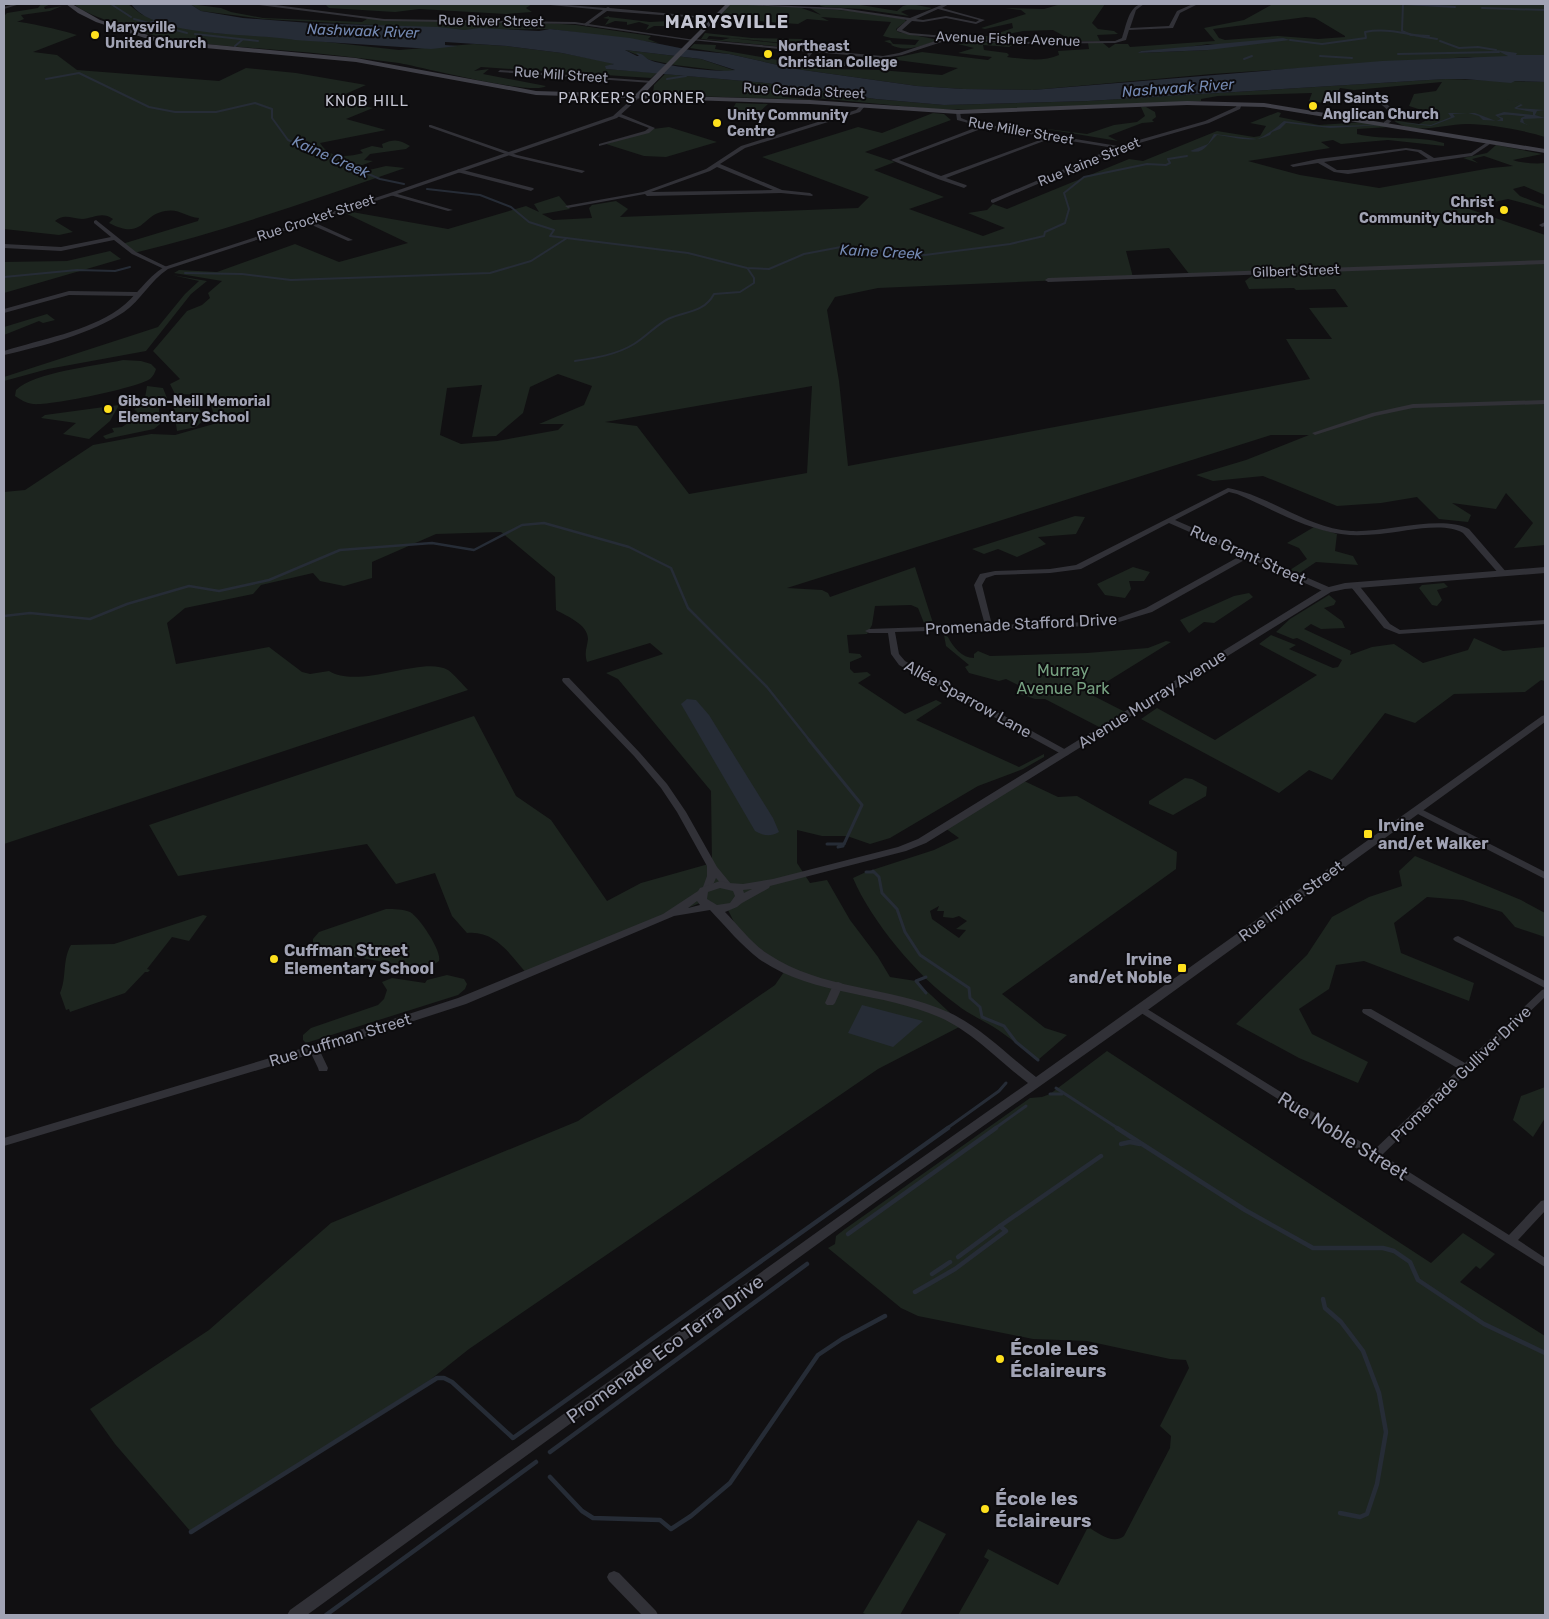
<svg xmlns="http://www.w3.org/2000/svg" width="1549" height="1619" font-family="Rubik,sans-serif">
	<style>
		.green { fill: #1d251f; fill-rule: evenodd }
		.water { fill: #262c36; fill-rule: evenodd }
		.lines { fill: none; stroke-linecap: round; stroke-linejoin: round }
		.stream-far3 { stroke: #262c36; stroke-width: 2 }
		.stream-far2 { stroke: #262c36; stroke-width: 2.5 }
		.stream-far1 { stroke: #262c36; stroke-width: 3 }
		.stream { stroke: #262c36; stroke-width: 4.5 }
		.minor { fill: #313137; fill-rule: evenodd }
		.tertiary { fill: #313137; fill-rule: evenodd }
		.secondary { fill: #3f3f47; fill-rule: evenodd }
		.poi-dot { fill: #fee01d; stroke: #0c0b0d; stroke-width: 2 }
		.labels { text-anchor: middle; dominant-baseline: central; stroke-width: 4; stroke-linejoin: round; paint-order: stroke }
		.far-street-label { font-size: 14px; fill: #a1a3b4; stroke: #0c0b0d }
		.far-poi-label { font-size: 14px; font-weight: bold; fill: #a1a3b4; stroke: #0c0b0d; text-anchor: start }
		.far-water-label { font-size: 15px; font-style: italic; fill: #7489b2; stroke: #0c0b0d }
		.far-neighbourhood-label { font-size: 15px; letter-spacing: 1px; fill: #c2c3d0; stroke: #0c0b0d }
		.street-label { font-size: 16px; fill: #a1a3b4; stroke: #0c0b0d }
		.park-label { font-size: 16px; fill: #76a181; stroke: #0c0b0d }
		.poi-label { font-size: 16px; font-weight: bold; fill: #a1a3b4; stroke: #0c0b0d; text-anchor: start }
		.far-district-label { font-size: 18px; font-weight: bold; letter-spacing: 1px; fill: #c2c3d0; stroke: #0c0b0d }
		.near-street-label { font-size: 19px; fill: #a1a3b4; stroke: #0c0b0d }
		.near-poi-label { font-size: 19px; font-weight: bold; fill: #a1a3b4; stroke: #0c0b0d; text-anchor: start }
	</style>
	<rect width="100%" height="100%" fill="#111012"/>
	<g class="green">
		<path d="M41,4H51L44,7L45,9L62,6L50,11L21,15L24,19L17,22C24,21 69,32 77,35L33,52L57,55L77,70L219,81L246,68L296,73L366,85L334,99L373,108L346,119L386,130L320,143C331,160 346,157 363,153L360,150L372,146L383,148L382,144C395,138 400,140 410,146L406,149L370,154L364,160L373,161L360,166L369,170L386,166L405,168C315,199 226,231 134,253L122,244L198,221L199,218C186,217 179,208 165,211C141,215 144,241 109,223L113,219C102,211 94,218 82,219C72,219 64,213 55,221L73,232L59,235L4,229V16L7,13L38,8Z"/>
		<path d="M74,4H128L141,14L158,22L215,33L273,36L399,50L474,44L507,46L562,53L614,63L606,69L657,73L651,78L481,67L474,71L489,69L483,74L546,86C534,96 421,67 399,63C359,58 319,53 278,50C218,45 168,44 111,22C98,17 85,13 74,4Z"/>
		<path d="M190,4L221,8L231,12L263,18L362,22L367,19L545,23L576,25L651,36L648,39L658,43L550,29L465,30L263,19L201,11Z"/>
		<path d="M314,4H532L526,8L532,12L506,14L419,9L395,12L329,8L326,5Z"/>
		<path d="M729,4L799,7L821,15L810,8L852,11L904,19L906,21L896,29L898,32L939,40C924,45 906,53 891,45L892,44L884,41L890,40L893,44L915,45L919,40L891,38L883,36L891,22L821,17L829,21L807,19L798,24L715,18Z"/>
		<path d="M821,4H855L897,11L903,6L911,4L932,8C921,13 911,6 901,12L909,16L861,9L825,7L820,6Z"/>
		<path d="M1061,4H1105L1092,23L1098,29L1114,31L1118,34L1097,35L1100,41H1073L1053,30L1023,31L998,36L996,38L1022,39H1011L1008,41L986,39L977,36H990L1013,28L1012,23L985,29L981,28L1026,14L1021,10L1005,8L1044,9Z"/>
		<path d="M1273,4H1545V69L1469,57L1212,74L1033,90L963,89L917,86L796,69L729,54L690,48L694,44L716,45L715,49L789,62L790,65L827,69L879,70L942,75L958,68L889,59L922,52L988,60L992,57L958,53L974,48L958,44L980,42L1014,44L1009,47L983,45L984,50L1007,53L1009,55L1007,57C1023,59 1044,62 1059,55L1058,51L1089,49L1088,43H1103L1109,48L1115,44H1128L1130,47L1215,41L1204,28L1244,20ZM1306,17L1315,18L1345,36V37L1318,39L1278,36L1225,40L1219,38L1213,29ZM1208,44L1221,45L1208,50L1139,53L1141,51L1176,49Z"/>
		<path d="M609,16V17L650,22L669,21L671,26H654L646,30L649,25L639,22L627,25V22L615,21L605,25L609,19L603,18Z"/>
		<path d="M705,33L752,38L803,39L795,44L709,36L707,39L722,40L730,38L795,45V48L701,39Z"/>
		<path d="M625,50L701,59L736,71L741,70L754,72L740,73L675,65L650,60Z"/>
		<path d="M665,74L766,83L876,99L944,105L1088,101L1445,79L1545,82V137C1528,131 1488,124 1469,124C1445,123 1415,137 1393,120L1419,124L1437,115L1409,106L1414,94L1436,91L1442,82L1354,90L1340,88L1331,104L1309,101L1312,93L1218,96L1201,99V101L986,110L933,109L783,95L782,97L823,100L656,95L653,92L654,85Z"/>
		<path d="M736,103L768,104L756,115L730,113Z"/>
		<path d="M1141,107H1146L1155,112L1156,117L1152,120L1154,122L1142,123L1108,136L1118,141L1040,128L1087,134L1114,125L1137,122L1145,116Z"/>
		<path d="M1278,112L1281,113L1279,117L1319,125L1363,122L1389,127L1357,129V134C1386,141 1416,135 1444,143V146L1388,140L1341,144L1333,140L1321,142L1330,148L1248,161L1300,175L1379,188L1491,168L1513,166L1484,156L1472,159L1478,163L1463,158L1487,153L1496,145L1542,154L1513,160C1521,163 1536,164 1545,163V195L1524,186L1513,189L1520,196L1545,206V209L1508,199L1466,208L1545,235V545L1514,548L1533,523L1506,493L1496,509L1452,503L1471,515L1468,522L1439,519L1417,497L1381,503L1337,506L1263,476L1213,481L1196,475L1246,460L1309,435H1271L787,588L822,590L828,593L830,597L915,567L933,623H924L918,608L911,605L875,606L872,625L867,634L847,635L849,653L860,654L862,657L850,662V669L854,673L867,672L871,675L858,683L905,714L936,700L942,703L916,720L1019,767L1044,754V757L1023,769L978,786L890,838L870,844L847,836H822L797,830V863L810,883L827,880L850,920L878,957L890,977L916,981L963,1025L878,1069L469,1349L430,1380L191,1532L115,1444L90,1409L209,1330L331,1223L578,1121L775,985L786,969L739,932L727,908L702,902L528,975C511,956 496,930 467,933L452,916L435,873L396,884L367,844L178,876L149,825L474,716L516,796L551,820L607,901L641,883L712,863L711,791L618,679L606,673L663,654L650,643L587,662C584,652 587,648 588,639C588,624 566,616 556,610L555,577L501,532L436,534L372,562V578L344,586L320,581L313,573L261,585L253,594L185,608L167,623L176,664L269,647L302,672L310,674L329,671C360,690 423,655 448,670C455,675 462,684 468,690L4,844V492L25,490L93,445L151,434L175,435L217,423L207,395L175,394L170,384L180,379L153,351L187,311L202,305L210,298L208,293L222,281L174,273L179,270L217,272L295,244L339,262L408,243L345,213L352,212L448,229L526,206L539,212L534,204L559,196L570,209L542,214L553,220L592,218L589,208L592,205L616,201L628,209L620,217L858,208L869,197L762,157L858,127L882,133L933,113L944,114L951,120L865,152L895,162L874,170L944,197L909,209L983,236L1005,228L968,213L987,210L993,204L1007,209L1129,159L1143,161L1217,131L1254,137L1260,136L1266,126L1250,123ZM1169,248L1190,275L1253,272V275L1245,281L1249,289L1294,288L1296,290L1335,289L1348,307L1309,308L1332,339H1286L1310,379L848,466L839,381L827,310L835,297L878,288L1133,277L1126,251ZM558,374L592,386L584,405L539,424H564L558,430L497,441L461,444L440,435L447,388L482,385L472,437L496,436L523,413L530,387ZM812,386L807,473L689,494L637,426L605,422Z"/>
		<path d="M669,127L717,142L666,157L644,156L606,144L653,129Z"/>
		<path d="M110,251L121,259L4,293V262L67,261Z"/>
		<path d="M172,275L207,281L191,294L146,351L48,369L4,381V377L158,327L185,294L199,281Z"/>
		<path d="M47,314L55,320L43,323L39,321L4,335V327Z"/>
		<path d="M123,360L141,361L151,364L156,369C155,373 153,376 150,379C137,388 49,406 33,404C26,403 21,400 15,396L16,390C35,372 95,366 123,360Z"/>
		<path d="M147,386L163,388L167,398L159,409L160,424L154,429L106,439L103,436L114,432L112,428L122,427L131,421L132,416L137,411L134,410L145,398Z"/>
		<path d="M193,401L206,418L196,427L177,431L173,404Z"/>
		<path d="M119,405L110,421L89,439L63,434L76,423L41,418L45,415Z"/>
		<path d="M1075,516L1085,517L1076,534L1038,537L1046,544L1017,557L998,549L984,554L972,549Z"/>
		<path d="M1314,527L1337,534L1335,551L1353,556L1358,565L1316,562L1298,574L1290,570L1307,559L1299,548L1287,543Z"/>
		<path d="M1133,567L1150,572L1144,581H1129L1131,589L1125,598L1105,595L1097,584Z"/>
		<path d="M1444,583L1448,587L1437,590L1442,600L1437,606L1432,605L1419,588L1422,585Z"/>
		<path d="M1249,593L1253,597L1214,623L1204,622L1189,633L1180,620L1234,596Z"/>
		<path d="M1329,595L1336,601L1334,605L1324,608L1342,621L1345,628L1321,629L1311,624L1304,629L1351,651L1350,655L1372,647L1394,644L1423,663L1468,650L1474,638L1503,651L1545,647V681L1541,680L1525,692L1454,694L1415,723L1385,713L1332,780L1309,770L1279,793L1141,719L1157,708L1215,740L1317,675L1259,644L1271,635L1296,645L1289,649L1333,668L1338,667L1342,660L1297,638L1293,639L1276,632L1290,619Z"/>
		<path d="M944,635L948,637C953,647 962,658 974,658V654L978,651L990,656L1087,653L1148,648L1166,641L1171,642L1100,686L1086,692L1127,713L1103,729L1045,699H1035L1020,694L1019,692L1022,687L1006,679L999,681L969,673L965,667L969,665L946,646Z"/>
		<path d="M1185,778L1192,779L1207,787L1206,796L1173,815L1149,804V801Z"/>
		<path d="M1022,780L1058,797L1077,796L1177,852L1176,869L1002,994L1045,1028L1067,1035L1038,1060C1023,1049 1008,1036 992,1026C980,1019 967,1013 956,1004C918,977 871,921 853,878L866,872L934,850L959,838L945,828ZM939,906L937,911H944L943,917L953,918L959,916L967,921L956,929L966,930L959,938L932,919L930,911Z"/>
		<path d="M1415,856L1521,900L1545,913V937L1515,927L1502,912L1463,900L1427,897L1394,923L1401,953L1474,983L1469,1001L1364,961L1336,965L1329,989L1299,1009L1312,1034L1368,1062L1358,1083L1299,1058L1236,1024L1307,955L1332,917L1369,897L1402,886L1399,871Z"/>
		<path d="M386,909C395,909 402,909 410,912C419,917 442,951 439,961L430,967L417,968L323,951L317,949L313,944V939L319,932Z"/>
		<path d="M203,915L207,916L189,941L172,937L147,969L150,970L148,972H145L125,993L70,1012L69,1009L66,1010L60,993C67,978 62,960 71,945L114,944Z"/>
		<path d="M447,975L464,979L467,984L465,989L458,995L306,1043L303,1040V1035L311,1028L378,1005L384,999L387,990L382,982L392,978L425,983L427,980Z"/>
		<path d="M1107,1051L1431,1263L1463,1233L1495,1254L1480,1269L1476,1266L1460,1282L1545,1336V1615H958L989,1560L984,1557L988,1549L1058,1585L1088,1527C1098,1533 1113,1545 1124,1536L1170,1448L1171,1436L1160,1426L1189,1368L1186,1360L1170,1359L1087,1341L1033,1339L918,1316L901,1308L828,1248L835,1244L836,1236L845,1229L1030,1098L1042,1097L1050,1094Z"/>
		<path d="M1545,1087V1118L1533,1137L1513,1120L1521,1096Z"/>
		<path d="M918,1520L946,1534L900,1615H868L863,1613Z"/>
	</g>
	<g class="water">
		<path d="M131,4H190L201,11L243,18L310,23L438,27L465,30L479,28L539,31L550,29L630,38L690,50L729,54L796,69L917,86L963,89L1033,90L1382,61L1508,56L1496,50L1517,53L1516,55H1545V82L1515,81L1511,83L1465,79H1445L1088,101L944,105L876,99L766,83L606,69L605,66L614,64L562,53L507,46L445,42V45L458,46L431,49L295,40C256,33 154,38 131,4ZM625,50L701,59L735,70C721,73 663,66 650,60C643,57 645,54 636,53L639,56H637Z"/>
		<path d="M1283,38L1290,40L1208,50L1138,53L1141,51Z"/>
		<path d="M1507,99L1523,105L1517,108L1545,110L1537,111L1535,115L1545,118L1523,119L1524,123L1530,126L1520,122L1521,118L1525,116C1515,116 1508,113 1498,116L1503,118V121L1483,120L1479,116L1468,113L1453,114L1455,117L1431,126L1394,122L1431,125L1451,117L1448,113H1475L1496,121L1501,119L1495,115L1504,112L1533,115V112L1516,109L1514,108L1521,104Z"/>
		<path d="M1284,121L1323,126L1384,125L1330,128L1286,123L1280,129L1272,132L1270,135C1252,144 1236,137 1217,135C1207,144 1204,155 1190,151L1208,144L1214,134L1257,139C1266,136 1277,127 1284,121Z"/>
		<path d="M687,699L696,700L709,715L773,818L779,832C770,837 764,836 755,831L681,704Z"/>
		<path d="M862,1005L923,1021L893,1047L848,1033Z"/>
	</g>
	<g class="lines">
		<g class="stream-far3">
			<path d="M111,4L131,17"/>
			<path d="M1403,4L1402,31L1411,35L1429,36"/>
			<path d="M1405,4L1455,7"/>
			<path d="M1482,8L1545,10"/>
			<path d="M134,19L187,33"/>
			<path d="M151,22L156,21"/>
			<path d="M195,34L258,41"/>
			<path d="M1290,40L1322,44L1366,38L1365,32C1390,27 1412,36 1437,39"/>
			<path d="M1440,41L1459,48L1478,47L1496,50"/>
			<path d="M235,46L242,40"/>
			<path d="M1398,54L1499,52"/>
			<path d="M1320,56L1352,58"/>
			<path d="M1244,59L1252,56"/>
			<path d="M46,79L79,73L149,107L175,112H216L255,103L272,109V118L288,140L380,179L404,184"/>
			<path d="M667,79L686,76"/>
			<path d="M427,189L480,195L511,207L529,222L554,230L550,236L688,253L747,268L769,269L804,254L841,247L925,255L1010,244L1044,236L1045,232L1065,223L1069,209L1064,193L1084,177L1147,164L1166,165L1170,163L1168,159L1187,156"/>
			<path d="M185,273L242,274L291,280L490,273L531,261L567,238"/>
			<path d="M4,277L77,270L115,271L130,267"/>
			<path d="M575,361C595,358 616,355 634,344C646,337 656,325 668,319C685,311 704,313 714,294L740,292L754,283V278L748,269"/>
		</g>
		<path class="stream-far2" d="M4,616L30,613L90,619L127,604L189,586L219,591L269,580L340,550L432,543L474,550L522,525L544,523L629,547L671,568L688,608L767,687L810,741"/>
		<g class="stream-far1">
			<path d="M809,740L862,805L844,844"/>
			<path d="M827,844H844L838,847L843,846"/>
			<path d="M873,871L879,877L882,893L897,909L905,932L920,955L969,988L970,998L980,1007L982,1017L1004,1026L1016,1042L1038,1060"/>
			<path d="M866,872H874"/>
			<path d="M926,977L916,981L926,993"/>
			<path d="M1056,1088L1119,1129"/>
			<path d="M1050,1094H1062"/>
			<path d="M946,1129L999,1091L1006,1083"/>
			<path d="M994,1129L1026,1106"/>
		</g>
		<g class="stream">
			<path d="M1117,1128L1245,1210L1313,1248H1383L1394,1251L1410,1262L1418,1280L1484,1324L1545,1353"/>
			<path d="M1121,1144L1130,1142L1140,1144"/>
			<path d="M848,1234L996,1128"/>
			<path d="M958,1257L1000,1226"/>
			<path d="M932,1274L950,1262"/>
			<path d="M915,1292L955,1269L1006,1231L1000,1226L1101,1156"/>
			<path d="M1323,1299L1325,1308L1341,1322L1363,1351L1379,1393L1386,1432L1377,1484L1367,1514L1360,1517L1340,1513"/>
			<path d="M550,1452L807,1264"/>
			<path d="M550,1477L582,1511L593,1518L660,1520L671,1529L691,1516L730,1483L818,1355L842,1339L885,1316"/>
			<path d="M191,1532L437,1378H444L452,1382L513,1438L948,1128"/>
			<path d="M326,1615L536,1462"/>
		</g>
		<g class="minor">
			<path d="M14,4H20L4,9V7Z"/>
			<path d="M540,4H554L606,8L608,7L610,8L717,18L715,19L607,11L586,26L584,24L603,10Z"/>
			<path d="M745,4L841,8L910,18L944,4H949L942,8L985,20L976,24L946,18L923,22L912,21L902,30L910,33L1016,42L1115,41L1122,38C1126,27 1129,3 1144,4L1136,10L1130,28L1169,26L1177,11L1193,4H1198L1180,13L1173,28L1129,30L1126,40L1115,43L1016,44L948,39V40L902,55L883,58L852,56L848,65C836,70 812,68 800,63V61L809,52L691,40L693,39L883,56L899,53L944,38L909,35L897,31V29L907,20L841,10L747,5ZM938,9L979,20L976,22L946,16L923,20L916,19ZM813,52L848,55L844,63L840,65L810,64L805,62Z"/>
			<path d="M500,70L652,81L654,82L652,83L498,72Z"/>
			<path d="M1358,94C1376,96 1388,101 1397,116L1388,124H1384V122L1392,116C1383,102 1372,99 1356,96V94Z"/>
			<path d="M1238,103L1242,104L1240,109L1209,123L1122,148L993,203L991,202V200L1114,148L1052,138L946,178L966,185L967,186L964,188L938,179L891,160L980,126L957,120L956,112L958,111L960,112L961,118L971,122L1118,146L1205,121L1236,107ZM986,127L1048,137L941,176L899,160Z"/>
			<path d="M861,105L865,106L860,112L745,148L720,164L782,190L810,193L813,195L812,196L781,193L647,196L645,194L568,208L565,206L643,192L706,169L741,146L856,110ZM717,167L773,190L651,192L710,171Z"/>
			<path d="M617,114H621L655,128L649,133L599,146V144L645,131L649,128L617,116Z"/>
			<path d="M431,125L517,155L585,171L582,173L514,157L429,127V125Z"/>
			<path d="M1489,141L1493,142L1472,156L1348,174L1334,172L1318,163L1293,167L1290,165L1318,159L1406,148L1421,150L1434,158L1471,153ZM1406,150L1418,152L1428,159L1348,170H1337L1324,162Z"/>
			<path d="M459,169L533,188L534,189L531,191L457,172V170Z"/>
			<path d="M390,193H394L453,210L448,211L390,195Z"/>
			<path d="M96,220L136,252L169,268L164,269L132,254L114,240L61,251L4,248V244L61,247L111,237L94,223V221Z"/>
			<path d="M305,220H309L353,240L348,241L305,222Z"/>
			<path d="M1545,222V226L1542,227L1539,225Z"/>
			<path d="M1545,260V264L1048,282L1045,280L1048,278Z"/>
			<path d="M69,291L137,292L140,294L137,296L69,295L4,313V309Z"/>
			<path d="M1545,400V404L1413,408L1375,416L1315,435L1312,433L1372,413L1413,404Z"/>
			<path d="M1228,488C1271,496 1306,528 1351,531C1384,533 1441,514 1469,529L1507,573L1506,575H1500L1463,533C1444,521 1402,532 1380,534C1367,535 1354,536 1341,534C1305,529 1270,508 1237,494L1229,492L1175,520L1331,588L1332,590L1331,592H1325L1248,558L1152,612L1119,622L1091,626L895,632L899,654L905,661L1068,751L1069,753L1068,755L1065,756L899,665L891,654L888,633H869L865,631L869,629L985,625L974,585L980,574L995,571L1050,569L1076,565ZM1169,523L1242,555L1146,608L1118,618L1091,622L992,625L982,585L986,578L995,575L1050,573L1081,569Z"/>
			<path d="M1351,583H1357L1390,624L1400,630L1545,620V624L1399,634L1384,628L1351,587Z"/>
			<path d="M563,678H569L640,753L667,784L686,812L717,867L731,884L729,886H723L716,878L711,889H705L703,887L707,876V866L677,812L661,788L634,756L563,682L562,680Z"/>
			<path d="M1417,807L1545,872V879L1414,812L1413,810Z"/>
			<path d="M1458,936L1545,981V988L1455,941L1453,939L1455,937Z"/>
			<path d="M838,982L841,983L843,985L835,1003L833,1005H827L825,1003L833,985L835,983Z"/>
			<path d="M1545,989V997L1382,1155L1509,1235L1541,1201L1545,1200V1211L1518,1240L1545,1258V1267L1138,1011L1136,1009L1138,1007H1144L1374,1150L1459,1069L1363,1013L1362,1011L1363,1009H1371L1465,1063L1542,990Z"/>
			<path d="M314,1045L318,1047L319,1049L328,1068L327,1071H319L318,1068L309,1049L310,1047Z"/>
			<path d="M614,1571L619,1573L656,1611L658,1615H642L609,1581L607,1577L609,1573Z"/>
		</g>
		<g class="tertiary">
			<path d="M257,4H268L384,19L575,22L695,40L693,41L575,24L384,21L259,5Z"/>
			<path d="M635,96L640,97L617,118L394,195L168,269C150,281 141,300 124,312C93,333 40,347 4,355V351C42,339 86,332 119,309C136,297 146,278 164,267L390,193L613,116Z"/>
			<path d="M1545,567V573L1345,589L1331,592L926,843L906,851L770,886L769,888L742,903L737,907L725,912C739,926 751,943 768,954C821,990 890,986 948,1012C981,1027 1007,1055 1036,1077L1542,716L1545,715V722L1145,1012L881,1198L307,1615H287L290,1610L873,1192L1028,1083C999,1061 973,1032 939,1017C882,992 812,996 759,959C742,946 725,926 710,910L674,916L466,1004L318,1052L4,1146V1138L310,1046L458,998L663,914L698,891L700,888L720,881L729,883L743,884L773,879L898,847L918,839L1325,588L1345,583ZM720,888L733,891L735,896L730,903L717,905L707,899L708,892ZM752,889L744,893L743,890ZM697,901L700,905L688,908Z"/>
		</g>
		<path class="secondary" d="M66,4H72L100,20L164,40L356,58L536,91L636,94L726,4H731L643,95L810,100L958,110L1187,101L1264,103L1545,149V153L1264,107L1187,105L958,114L810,104L536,95L356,62L163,44L96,22L78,13Z"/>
	</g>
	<g class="poi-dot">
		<circle cx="95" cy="35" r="5"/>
		<circle cx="768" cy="54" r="5"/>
		<circle cx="1313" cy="106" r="5"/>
		<circle cx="717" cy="123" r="5"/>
		<circle cx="1504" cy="210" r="5"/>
		<circle cx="108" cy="409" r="5"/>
		<rect x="1363" y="829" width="10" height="10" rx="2.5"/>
		<circle cx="274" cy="959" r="5"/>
		<rect x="1177" y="963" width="10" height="10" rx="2.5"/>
		<circle cx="1000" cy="1359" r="5"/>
		<circle cx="985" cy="1509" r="5"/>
	</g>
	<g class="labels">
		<g class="far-street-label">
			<text transform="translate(491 21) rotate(1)">Rue River Street</text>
			<text transform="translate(1008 39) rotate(2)">Avenue Fisher Avenue</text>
			<text transform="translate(561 75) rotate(4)">Rue Mill Street</text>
			<text transform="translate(804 91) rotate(3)">Rue Canada Street</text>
			<text transform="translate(1021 131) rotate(10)">Rue Miller Street</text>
			<text transform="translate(1089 162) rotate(-22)">Rue Kaine Street</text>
			<text transform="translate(316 218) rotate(-18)">Rue Crocket Street</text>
			<text transform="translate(1296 271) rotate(-2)">Gilbert Street</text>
		</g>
		<g class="far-poi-label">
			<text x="105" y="27">Marysville<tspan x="105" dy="16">United Church</tspan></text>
			<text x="778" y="46">Northeast<tspan x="778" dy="16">Christian College</tspan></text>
			<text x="1323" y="98">All Saints<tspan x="1323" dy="16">Anglican Church</tspan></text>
			<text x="727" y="115">Unity Community<tspan x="727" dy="16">Centre</tspan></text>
			<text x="1494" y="202" text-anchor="end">Christ<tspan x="1494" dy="16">Community Church</tspan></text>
			<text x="118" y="401">Gibson-Neill Memorial<tspan x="118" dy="16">Elementary School</tspan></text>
		</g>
		<g class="far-water-label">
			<text transform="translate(363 31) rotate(2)">Nashwaak River</text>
			<text transform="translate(1178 88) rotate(-4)">Nashwaak River</text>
			<text transform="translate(331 157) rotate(24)">Kaine Creek</text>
			<text transform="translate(881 252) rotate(3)">Kaine Creek</text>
		</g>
		<g class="far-neighbourhood-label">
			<text x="632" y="98">PARKER'S CORNER</text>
			<text x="367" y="101">KNOB HILL</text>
		</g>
		<g class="street-label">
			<text transform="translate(1248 555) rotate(24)">Rue Grant Street</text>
			<text transform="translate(1021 624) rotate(-3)">Promenade Stafford Drive</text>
			<text transform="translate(968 699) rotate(29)">Allée Sparrow Lane</text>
			<text transform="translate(1152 699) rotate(-32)">Avenue Murray Avenue</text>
			<text transform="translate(1291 901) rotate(-36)">Rue Irvine Street</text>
			<text transform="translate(340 1040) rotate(-17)">Rue Cuffman Street</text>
			<text transform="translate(1461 1074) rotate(-44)">Promenade Gulliver Drive</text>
		</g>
		<g class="park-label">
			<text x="1063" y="670">Murray<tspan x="1063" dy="18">Avenue Park</tspan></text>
		</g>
		<g class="poi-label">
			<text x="1378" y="825">Irvine<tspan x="1378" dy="18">and/et Walker</tspan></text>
			<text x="284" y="950">Cuffman Street<tspan x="284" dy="18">Elementary School</tspan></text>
			<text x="1172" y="959" text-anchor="end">Irvine<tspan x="1172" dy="18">and/et Noble</tspan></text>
		</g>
		<g class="far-district-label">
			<text x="727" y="22">MARYSVILLE</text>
		</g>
		<g class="near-street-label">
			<text transform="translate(1343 1136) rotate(32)">Rue Noble Street</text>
			<text transform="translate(665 1349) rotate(-36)">Promenade Eco Terra Drive</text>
		</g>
		<g class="near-poi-label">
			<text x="1010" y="1348">École Les<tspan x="1010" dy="22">Éclaireurs</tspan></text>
			<text x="995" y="1498">École les<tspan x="995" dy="22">Éclaireurs</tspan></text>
		</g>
	</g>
	<rect width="1549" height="1619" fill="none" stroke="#a1a3b4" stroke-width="10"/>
</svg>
